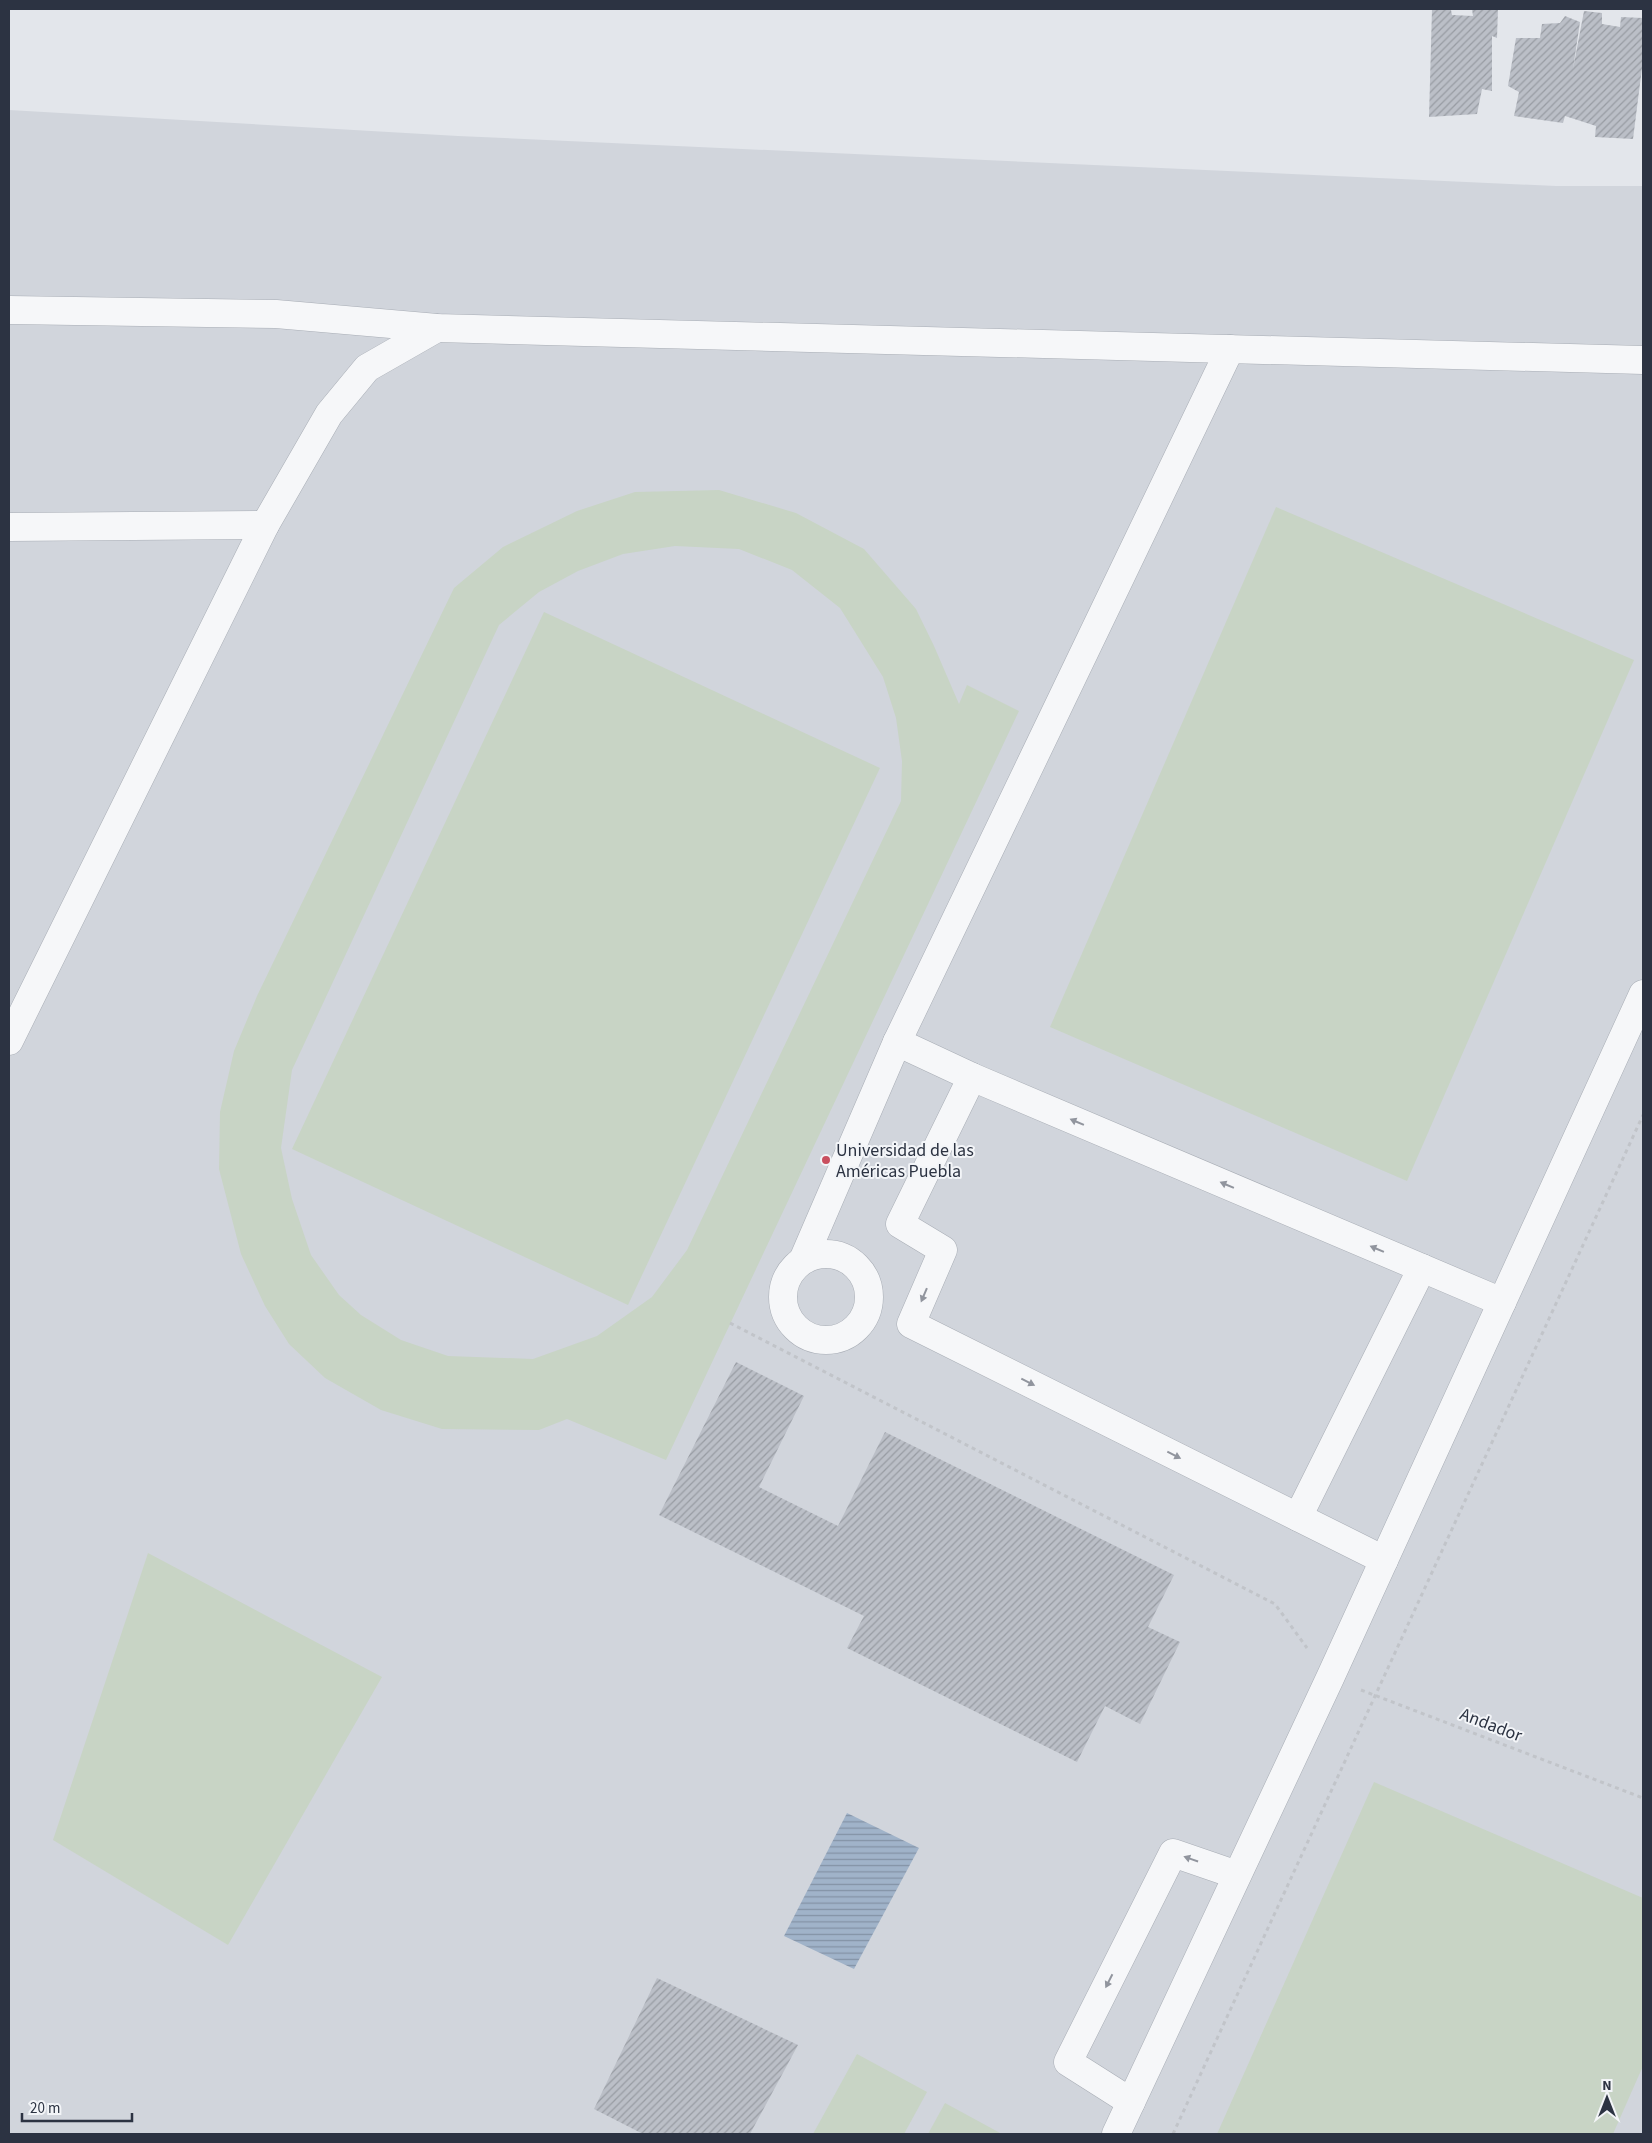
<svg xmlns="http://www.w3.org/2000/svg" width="1652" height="2143" font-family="'Source Sans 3',sans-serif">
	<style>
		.built { fill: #d1d5dc }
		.grass { fill: #c8d4c5; fill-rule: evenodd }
		.water { fill: url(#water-rules) }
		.building { fill: url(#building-hatch) }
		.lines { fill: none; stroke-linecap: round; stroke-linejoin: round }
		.minor-casing { stroke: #a8adb5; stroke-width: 29 }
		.path { stroke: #c1c4c9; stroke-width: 3; stroke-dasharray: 4 4; stroke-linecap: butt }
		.minor { stroke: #f6f7f9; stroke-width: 28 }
		.oneway { fill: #91959e }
		.poi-dot { fill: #c94f5f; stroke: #f3f5f8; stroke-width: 2 }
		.labels { text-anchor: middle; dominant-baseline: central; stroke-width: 4; stroke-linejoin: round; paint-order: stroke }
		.poi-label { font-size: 18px; fill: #2c3342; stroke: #f3f5f8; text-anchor: start }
		.street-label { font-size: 18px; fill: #2c3342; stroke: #f3f5f8 }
	</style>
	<defs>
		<pattern id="water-rules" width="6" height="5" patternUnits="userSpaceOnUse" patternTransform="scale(1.25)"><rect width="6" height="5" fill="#a0b3c9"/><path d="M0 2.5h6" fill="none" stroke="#8392a5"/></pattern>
		<pattern id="building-hatch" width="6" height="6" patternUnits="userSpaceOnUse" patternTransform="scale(1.25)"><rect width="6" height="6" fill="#bbbfc7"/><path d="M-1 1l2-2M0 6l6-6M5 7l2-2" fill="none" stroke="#989ca3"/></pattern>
	</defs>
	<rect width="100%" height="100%" fill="#e3e6eb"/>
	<path class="built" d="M9,110L458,136L1556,186H1643V2134H9Z"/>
	<g class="grass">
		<path d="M719,490L796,513L864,549L916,609L934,646L959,704L967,685L1019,711L666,1460L567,1419L539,1430L442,1429L381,1410L325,1378L289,1344L265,1306L241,1254L219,1169L220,1112L234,1051L257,996L454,588L503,547L577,511L635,492ZM675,546L739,549L792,570L840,608L883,677L896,718L902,761L901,801L687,1250L652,1297L597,1336L533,1359L448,1356L401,1340L361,1315L339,1295L311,1255L292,1199L281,1148L292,1070L499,625L539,592L578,571L623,554Z"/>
		<path d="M1276,507L1634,660L1407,1181L1050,1027Z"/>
		<path d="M544,612L880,768L628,1305L292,1149Z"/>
		<path d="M148,1553L382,1677L228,1945L53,1840Z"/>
		<path d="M1374,1782L1643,1898V2066L1613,2134H1217Z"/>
		<path d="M857,2054L927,2092L904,2134H813Z"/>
		<path d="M945,2103L1002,2134H928Z"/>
	</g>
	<path class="water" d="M847,1813L919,1848L854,1969L784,1936Z"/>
	<g class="building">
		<path d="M1432,9L1451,10L1452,15L1473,16L1472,9H1498L1497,38L1492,36V91L1482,89L1477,114L1429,117Z"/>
		<path d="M1584,11L1602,13V24L1620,27L1621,17L1643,18V60L1633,139L1595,137L1596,126L1565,116L1563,123L1514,116L1519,92L1508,86L1516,38H1540L1542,24L1560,23L1565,16L1580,22L1573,69Z"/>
		<path d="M736,1362L804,1396L759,1487L838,1526L885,1432L1174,1575L1148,1627L1180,1642L1140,1724L1105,1706L1077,1762L847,1648L864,1616L659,1515Z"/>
		<path d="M657,1978L798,2045L750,2134H643L594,2109Z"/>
	</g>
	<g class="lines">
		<defs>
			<g id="minor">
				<path d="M9,310L276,314L437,328L1643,360"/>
				<path d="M1230,349L897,1042L972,1077L1502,1302"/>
				<path d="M9,527L265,525"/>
				<path d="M9,1041L265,525L329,414L367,368L437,328"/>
				<path d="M972,1077L900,1224L943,1250L911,1324L1384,1560"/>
				<circle cx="826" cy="1297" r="43"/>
				<path d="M803,1260L897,1042"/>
				<path d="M1298,1517L1422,1268"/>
				<path d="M1131,2102L1068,2062L1173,1853L1237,1875"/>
				<path d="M1116,2134L1330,1678L1643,994"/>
			</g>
		</defs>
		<use href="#minor" class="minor-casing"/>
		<g class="path">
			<path d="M730,1323L1275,1604L1307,1648"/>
			<path d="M1361,1690L1643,1798"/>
			<path d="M1173,2134L1643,1115"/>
		</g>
		<use href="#minor" class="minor"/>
	</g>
	<defs><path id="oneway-solid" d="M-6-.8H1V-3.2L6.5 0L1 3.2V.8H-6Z" transform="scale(1.25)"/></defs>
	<g class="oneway">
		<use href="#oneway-solid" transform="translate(1077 1122) rotate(-157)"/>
		<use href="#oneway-solid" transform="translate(1227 1185) rotate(-157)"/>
		<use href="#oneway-solid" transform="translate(1377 1249) rotate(-157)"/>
		<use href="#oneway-solid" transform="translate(924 1295) rotate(113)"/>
		<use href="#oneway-solid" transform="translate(1028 1382) rotate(27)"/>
		<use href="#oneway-solid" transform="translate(1174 1455) rotate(27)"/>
		<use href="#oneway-solid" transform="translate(1191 1859) rotate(-161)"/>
		<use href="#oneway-solid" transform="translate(1109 1981) rotate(117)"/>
	</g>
	<circle class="poi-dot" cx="826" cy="1160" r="5"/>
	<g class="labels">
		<g class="poi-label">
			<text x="836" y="1150">Universidad de las<tspan x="836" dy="21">Américas Puebla</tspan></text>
		</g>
		<g class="street-label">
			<text transform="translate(1491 1725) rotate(21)">Andador</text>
		</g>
	</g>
	<rect width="1652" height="2143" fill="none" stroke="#2c3342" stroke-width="20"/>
	<g transform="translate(1607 2098)" stroke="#f3f5f8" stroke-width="4" paint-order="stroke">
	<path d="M0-4L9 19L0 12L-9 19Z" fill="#2c3342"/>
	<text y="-8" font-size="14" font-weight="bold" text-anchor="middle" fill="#2c3342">N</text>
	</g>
	<path d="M22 2113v8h110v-8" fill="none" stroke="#2c3342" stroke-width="2.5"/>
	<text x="30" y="2113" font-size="15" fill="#2c3342" stroke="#f3f5f8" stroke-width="4" paint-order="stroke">20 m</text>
</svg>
